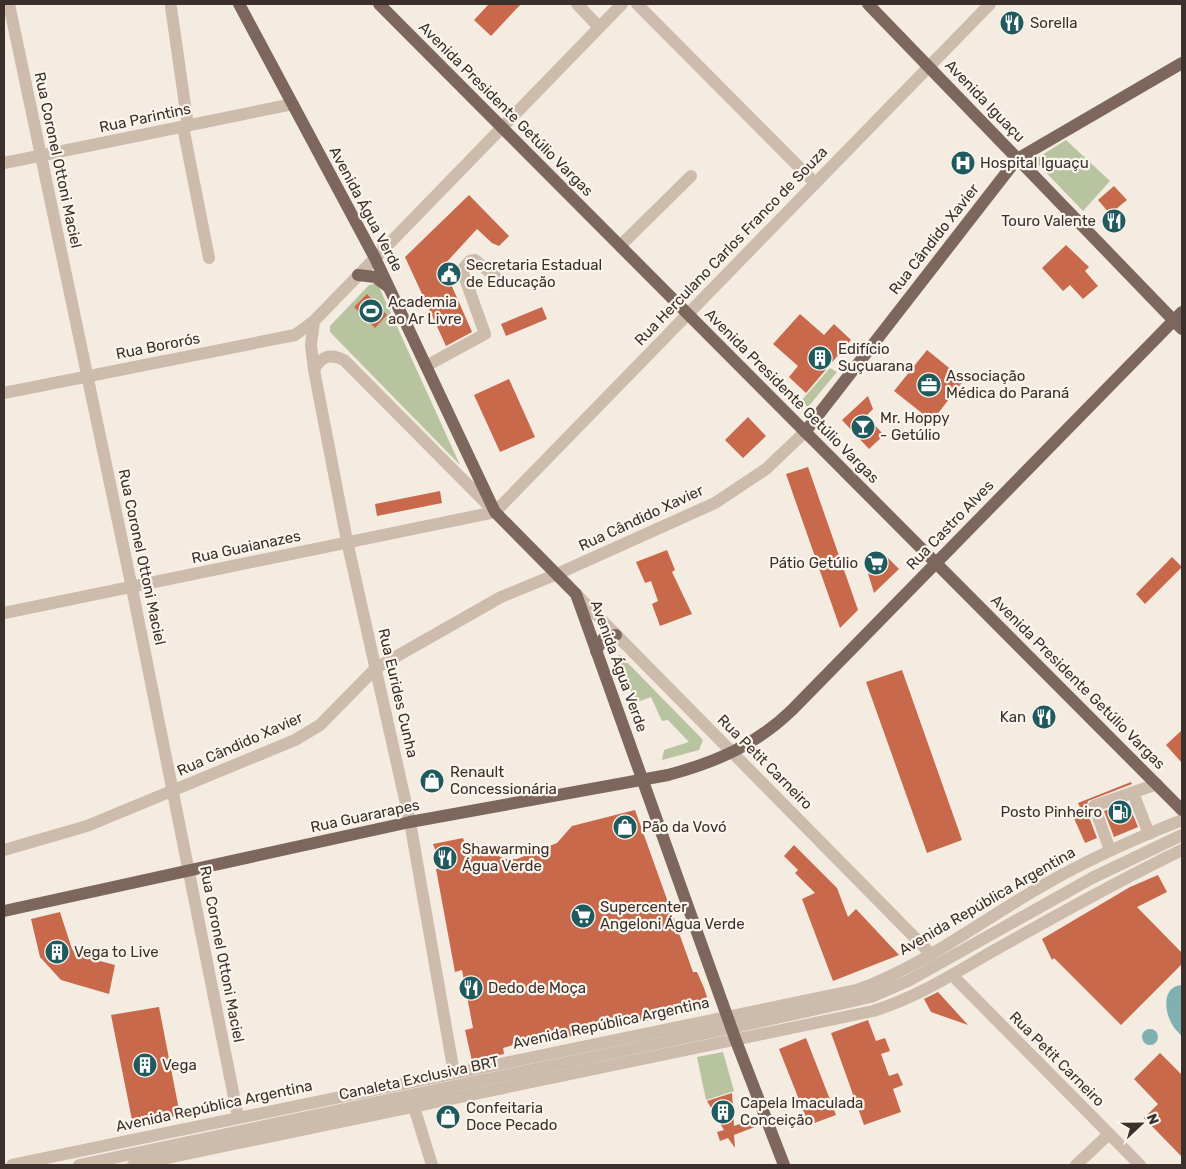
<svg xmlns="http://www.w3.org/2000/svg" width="1186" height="1169" font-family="Rubik,sans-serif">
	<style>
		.green { fill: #b8c4a0 }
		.water { fill: #7fb0b2 }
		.building { fill: #c8694b }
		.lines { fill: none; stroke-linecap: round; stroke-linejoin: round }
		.minor { stroke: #cdbbac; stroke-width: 12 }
		.major { stroke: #7d675c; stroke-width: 12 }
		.labels { text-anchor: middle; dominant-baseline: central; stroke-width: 4.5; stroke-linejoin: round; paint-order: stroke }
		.poi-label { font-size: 15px; fill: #3b302b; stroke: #fbf5ee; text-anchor: start }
		.street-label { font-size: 15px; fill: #3b302b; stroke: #fbf5ee }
	</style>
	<rect width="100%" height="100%" fill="#f4ebe1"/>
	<g class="green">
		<path d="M1066,140L1110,181L1083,211L1034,160Z"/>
		<path d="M375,284L379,287L460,465L330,332V326L369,285Z"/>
		<path d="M830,368L837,372L808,407L801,401Z"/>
		<path d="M620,655L703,740L699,750L662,760L664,750L689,742L668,720L662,721L651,697L635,703L618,656Z"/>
		<path d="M723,1052L734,1091L706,1100L697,1057Z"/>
	</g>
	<g class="water">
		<path d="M1182,985V1037C1179,1032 1174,1029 1172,1024C1164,1011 1162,986 1182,985Z"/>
		<circle cx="1150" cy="1037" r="8"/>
	</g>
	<g class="building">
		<path d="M489,4H521L491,36L474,20Z"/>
		<path d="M1114,186L1127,200L1110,214L1098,200Z"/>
		<path d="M469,195L509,236L499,246L492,243L477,229L443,266L472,332L446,346L405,257Z"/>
		<path d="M1066,245L1089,267L1085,271L1098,286L1083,299L1070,285L1063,291L1042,268Z"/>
		<path d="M367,294L387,315L375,328L354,307Z"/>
		<path d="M542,307L547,319L506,336L501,324Z"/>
		<path d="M800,314L824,335L834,324L851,340L806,393L789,377L798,366L773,344Z"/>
		<path d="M927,350L964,380L932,421L894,391Z"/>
		<path d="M509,379L535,437L500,452L474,395Z"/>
		<path d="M868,396L873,409L866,416L884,435L869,449L842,420Z"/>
		<path d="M748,417L766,436L743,458L725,440Z"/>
		<path d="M808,467L858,610L840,628L786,474Z"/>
		<path d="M440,491L442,503L377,516L375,504Z"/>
		<path d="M667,550L675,570L672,572L692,614L660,626L652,604L658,601L651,581L645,583L636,562Z"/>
		<path d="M884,554L899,569L874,593L867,570Z"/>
		<path d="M1172,557L1182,567L1145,604L1136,594Z"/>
		<path d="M902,670L962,840L927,853L866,682Z"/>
		<path d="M1182,730V763L1166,745Z"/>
		<path d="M1131,782L1132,784L1088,801L1086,809L1097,838L1085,843L1073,816L1082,812L1078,803Z"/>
		<path d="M1128,803L1138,827L1114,837L1104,811Z"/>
		<path d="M635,810L693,972H697L704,988L707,997L703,1003L687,1012L539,1043L538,1038L503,1048L504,1054L472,1061L465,1030L473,1028L462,970L455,972L436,869L442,868L433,844L463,838L467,850L480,847L505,859H517L557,843L572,826Z"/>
		<path d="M794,845L837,888L848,917L856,909L899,955L833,981L802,899L815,893L795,873L798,870L784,856Z"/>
		<path d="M1158,875L1167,892L1137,907L1182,953V964L1121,1025L1054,958L1052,960L1042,939L1130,887Z"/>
		<path d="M60,912L72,949L77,955L115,965L109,994L61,980L40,957L31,919Z"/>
		<path d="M938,992L968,1025L931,1012L924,999Z"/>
		<path d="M159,1007L180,1115L133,1125L111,1015Z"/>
		<path d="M868,1020L876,1041L885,1038L890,1051L881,1054L889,1076L898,1073L903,1085L893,1089L901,1112L864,1125L831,1033Z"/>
		<path d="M806,1038L836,1115L809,1125L779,1049Z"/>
		<path d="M1160,1053L1182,1075V1157L1144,1118L1158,1104L1134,1079Z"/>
		<path d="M732,1093L734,1126L757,1118L760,1125L734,1135L735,1148L728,1138L720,1141L717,1132L724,1130L707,1101Z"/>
	</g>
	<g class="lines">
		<g class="minor">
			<path d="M9,4L132,588L238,1117"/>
			<path d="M577,4L599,27"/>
			<path d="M637,4L815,183"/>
			<path d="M171,7L188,126"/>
			<path d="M183,127L209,258"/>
			<path d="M4,163L293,104"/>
			<path d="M620,246L691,176"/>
			<path d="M314,321L311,345L314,370L347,541L410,822L454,1073"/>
			<path d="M426,366L485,334L462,270L470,261L475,260L499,280"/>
			<path d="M314,370C321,356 330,353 344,360L493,510"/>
			<path d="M4,393L295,335L314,321L622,4"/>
			<path d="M495,512L990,4"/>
			<path d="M576,594L930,953"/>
			<path d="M4,613L495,512"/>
			<path d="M1133,793L1149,834"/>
			<path d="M4,850L87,826L295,740L320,725L376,668L501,597L557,574L715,503L766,469L805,432"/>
			<path d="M1110,850L1094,806L1157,784"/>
			<path d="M952,975L1140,1165"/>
			<path d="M414,1107L432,1165"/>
			<path d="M12,1165L857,990C923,966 981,921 1042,886C1087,860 1134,839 1182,820"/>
			<path d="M79,1165L731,1028L871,997L908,981L1092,878L1182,835"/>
			<path d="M133,1165L873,1011C916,998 955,973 993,951C1056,916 1117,881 1182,850"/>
			<path d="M1076,1165L1109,1134"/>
		</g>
		<g class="major">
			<path d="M239,4L375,258L495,512L576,594L736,1041L784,1165"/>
			<path d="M379,4L1182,810"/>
			<path d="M868,4L1182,329"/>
			<path d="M358,275L375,277L387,286"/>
			<path d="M805,432L1017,159L1182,63"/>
			<path d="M596,651L603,639L616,635"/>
			<path d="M4,911L410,822L668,775C716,762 756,745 792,710L1182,312"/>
		</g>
	</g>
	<defs>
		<symbol id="restaurant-disc" viewBox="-11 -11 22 22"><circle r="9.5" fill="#1f5a5e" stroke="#fbf5ee"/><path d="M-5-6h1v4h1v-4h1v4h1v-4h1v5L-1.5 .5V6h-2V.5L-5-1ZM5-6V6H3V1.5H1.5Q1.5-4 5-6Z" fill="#fff"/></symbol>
		<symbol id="hospital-disc" viewBox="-11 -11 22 22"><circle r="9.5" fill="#1f5a5e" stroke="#fbf5ee"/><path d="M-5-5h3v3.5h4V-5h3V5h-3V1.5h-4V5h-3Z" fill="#fff"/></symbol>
		<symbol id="civic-disc" viewBox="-11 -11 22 22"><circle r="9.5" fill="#1f5a5e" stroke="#fbf5ee"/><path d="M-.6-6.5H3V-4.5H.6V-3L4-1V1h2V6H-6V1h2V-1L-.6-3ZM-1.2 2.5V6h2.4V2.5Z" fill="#fff"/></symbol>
		<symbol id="stadium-disc" viewBox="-11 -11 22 22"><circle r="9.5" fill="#1f5a5e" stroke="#fbf5ee"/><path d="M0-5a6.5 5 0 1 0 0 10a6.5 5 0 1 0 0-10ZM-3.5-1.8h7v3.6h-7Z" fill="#fff"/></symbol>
		<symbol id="building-disc" viewBox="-11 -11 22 22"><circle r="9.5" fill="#1f5a5e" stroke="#fbf5ee"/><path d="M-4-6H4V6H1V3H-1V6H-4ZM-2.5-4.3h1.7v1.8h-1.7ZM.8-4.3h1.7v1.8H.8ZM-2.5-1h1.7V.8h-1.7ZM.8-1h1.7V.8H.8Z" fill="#fff"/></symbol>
		<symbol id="office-disc" viewBox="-11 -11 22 22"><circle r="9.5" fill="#1f5a5e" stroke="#fbf5ee"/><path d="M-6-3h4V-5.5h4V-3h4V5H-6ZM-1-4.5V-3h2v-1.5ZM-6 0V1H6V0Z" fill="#fff"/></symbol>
		<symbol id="bar-disc" viewBox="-11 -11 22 22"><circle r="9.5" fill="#1f5a5e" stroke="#fbf5ee"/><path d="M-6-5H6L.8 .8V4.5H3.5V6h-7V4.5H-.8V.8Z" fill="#fff"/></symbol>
		<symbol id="supermarket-disc" viewBox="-11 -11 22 22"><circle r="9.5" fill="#1f5a5e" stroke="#fbf5ee"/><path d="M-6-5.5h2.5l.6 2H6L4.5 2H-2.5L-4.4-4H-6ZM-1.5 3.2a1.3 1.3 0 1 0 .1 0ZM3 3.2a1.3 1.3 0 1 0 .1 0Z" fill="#fff"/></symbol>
		<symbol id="shop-disc" viewBox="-11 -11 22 22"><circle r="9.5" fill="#1f5a5e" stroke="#fbf5ee"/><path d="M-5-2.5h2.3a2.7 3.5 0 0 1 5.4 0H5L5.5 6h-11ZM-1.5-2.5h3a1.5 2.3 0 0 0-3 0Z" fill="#fff"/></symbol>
		<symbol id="fuel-disc" viewBox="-11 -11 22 22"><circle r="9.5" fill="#1f5a5e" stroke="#fbf5ee"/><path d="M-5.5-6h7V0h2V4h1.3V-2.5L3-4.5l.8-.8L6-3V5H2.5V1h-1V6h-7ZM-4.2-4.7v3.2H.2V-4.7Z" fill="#fff"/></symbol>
	</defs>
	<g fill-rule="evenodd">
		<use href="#restaurant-disc" x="998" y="9" width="28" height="28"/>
		<use href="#hospital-disc" x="949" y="149" width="28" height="28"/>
		<use href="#restaurant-disc" x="1100" y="207" width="28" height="28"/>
		<use href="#civic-disc" x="435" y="260" width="28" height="28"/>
		<use href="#stadium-disc" x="357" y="297" width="28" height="28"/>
		<use href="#building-disc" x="806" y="344" width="28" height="28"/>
		<use href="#office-disc" x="915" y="371" width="28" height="28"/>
		<use href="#bar-disc" x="849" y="413" width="28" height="28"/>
		<use href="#supermarket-disc" x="862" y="549" width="28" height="28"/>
		<use href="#restaurant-disc" x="1030" y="703" width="28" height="28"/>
		<use href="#shop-disc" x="418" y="767" width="28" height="28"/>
		<use href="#fuel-disc" x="1106" y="798" width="28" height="28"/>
		<use href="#shop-disc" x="611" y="813" width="28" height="28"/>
		<use href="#restaurant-disc" x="431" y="844" width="28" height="28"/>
		<use href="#supermarket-disc" x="569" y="902" width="28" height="28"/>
		<use href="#building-disc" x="43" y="938" width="28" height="28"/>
		<use href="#restaurant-disc" x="457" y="974" width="28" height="28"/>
		<use href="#building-disc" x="131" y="1051" width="28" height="28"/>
		<use href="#building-disc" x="709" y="1098" width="28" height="28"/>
		<use href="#shop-disc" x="434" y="1103" width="28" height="28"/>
	</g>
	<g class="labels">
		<g class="poi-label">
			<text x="1030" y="23">Sorella</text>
			<text x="980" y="163">Hospital Iguaçu</text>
			<text x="1096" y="221" text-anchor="end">Touro Valente</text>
			<text x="466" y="265">Secretaria Estadual<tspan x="466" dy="17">de Educação</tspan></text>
			<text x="388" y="302">Academia<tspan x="388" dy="17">ao Ar Livre</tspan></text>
			<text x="838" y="349">Edifício<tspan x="838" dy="17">Suçuarana</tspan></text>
			<text x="946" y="376">Associação<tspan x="946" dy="17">Médica do Paraná</tspan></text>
			<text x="880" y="418">Mr. Hoppy<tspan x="880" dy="17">- Getúlio</tspan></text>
			<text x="858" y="563" text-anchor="end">Pátio Getúlio</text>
			<text x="1026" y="717" text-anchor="end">Kan</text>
			<text x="450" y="772">Renault<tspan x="450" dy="17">Concessionária</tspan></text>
			<text x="1102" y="812" text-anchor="end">Posto Pinheiro</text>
			<text x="642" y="827">Pão da Vovó</text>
			<text x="462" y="849">Shawarming<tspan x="462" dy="17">Água Verde</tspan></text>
			<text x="600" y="907">Supercenter<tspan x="600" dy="17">Angeloni Água Verde</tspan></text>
			<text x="74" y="952">Vega to Live</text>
			<text x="488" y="988">Dedo de Moça</text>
			<text x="162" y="1065">Vega</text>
			<text x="740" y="1103">Capela Imaculada<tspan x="740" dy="17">Conceição</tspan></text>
			<text x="466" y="1108">Confeitaria<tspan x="466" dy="17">Doce Pecado</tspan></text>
		</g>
		<g class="street-label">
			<text transform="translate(985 101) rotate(46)">Avenida Iguaçu</text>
			<text transform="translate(506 109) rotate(45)">Avenida Presidente Getúlio Vargas</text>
			<text transform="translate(145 118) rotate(-12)">Rua Parintins</text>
			<text transform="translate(58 160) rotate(78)">Rua Coronel Ottoni Maciel</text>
			<text transform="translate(366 209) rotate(62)">Avenida Água Verde</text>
			<text transform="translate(934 239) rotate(-52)">Rua Cândido Xavier</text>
			<text transform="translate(731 246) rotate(-46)">Rua Herculano Carlos Franco de Souza</text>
			<text transform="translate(158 346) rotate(-11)">Rua Bororós</text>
			<text transform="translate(792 396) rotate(45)">Avenida Presidente Getúlio Vargas</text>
			<text transform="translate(641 518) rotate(-25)">Rua Cândido Xavier</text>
			<text transform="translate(950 525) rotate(-46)">Rua Castro Alves</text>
			<text transform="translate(246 547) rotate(-12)">Rua Guaianazes</text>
			<text transform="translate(142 557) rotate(78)">Rua Coronel Ottoni Maciel</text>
			<text transform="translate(619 666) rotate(70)">Avenida Água Verde</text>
			<text transform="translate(1078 682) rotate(45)">Avenida Presidente Getúlio Vargas</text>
			<text transform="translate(398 693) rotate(77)">Rua Eurides Cunha</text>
			<text transform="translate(240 744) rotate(-24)">Rua Cândido Xavier</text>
			<text transform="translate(765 762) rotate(45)">Rua Petit Carneiro</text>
			<text transform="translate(365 816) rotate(-12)">Rua Guararapes</text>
			<text transform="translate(987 901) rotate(-30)">Avenida República Argentina</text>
			<text transform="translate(222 954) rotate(79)">Rua Coronel Ottoni Maciel</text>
			<text transform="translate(611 1023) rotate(-12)">Avenida República Argentina</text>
			<text transform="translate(1057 1059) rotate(45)">Rua Petit Carneiro</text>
			<text transform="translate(419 1078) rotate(-12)">Canaleta Exclusiva BRT</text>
			<text transform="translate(214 1106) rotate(-12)">Avenida República Argentina</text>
		</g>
	</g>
	<rect width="1186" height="1169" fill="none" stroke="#3b302b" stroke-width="10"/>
	<g transform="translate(1141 1124) rotate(68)" stroke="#fbf5ee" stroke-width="4" paint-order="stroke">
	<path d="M0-4L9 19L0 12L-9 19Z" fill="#3b302b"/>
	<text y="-8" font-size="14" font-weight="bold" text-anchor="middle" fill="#3b302b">N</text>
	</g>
</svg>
